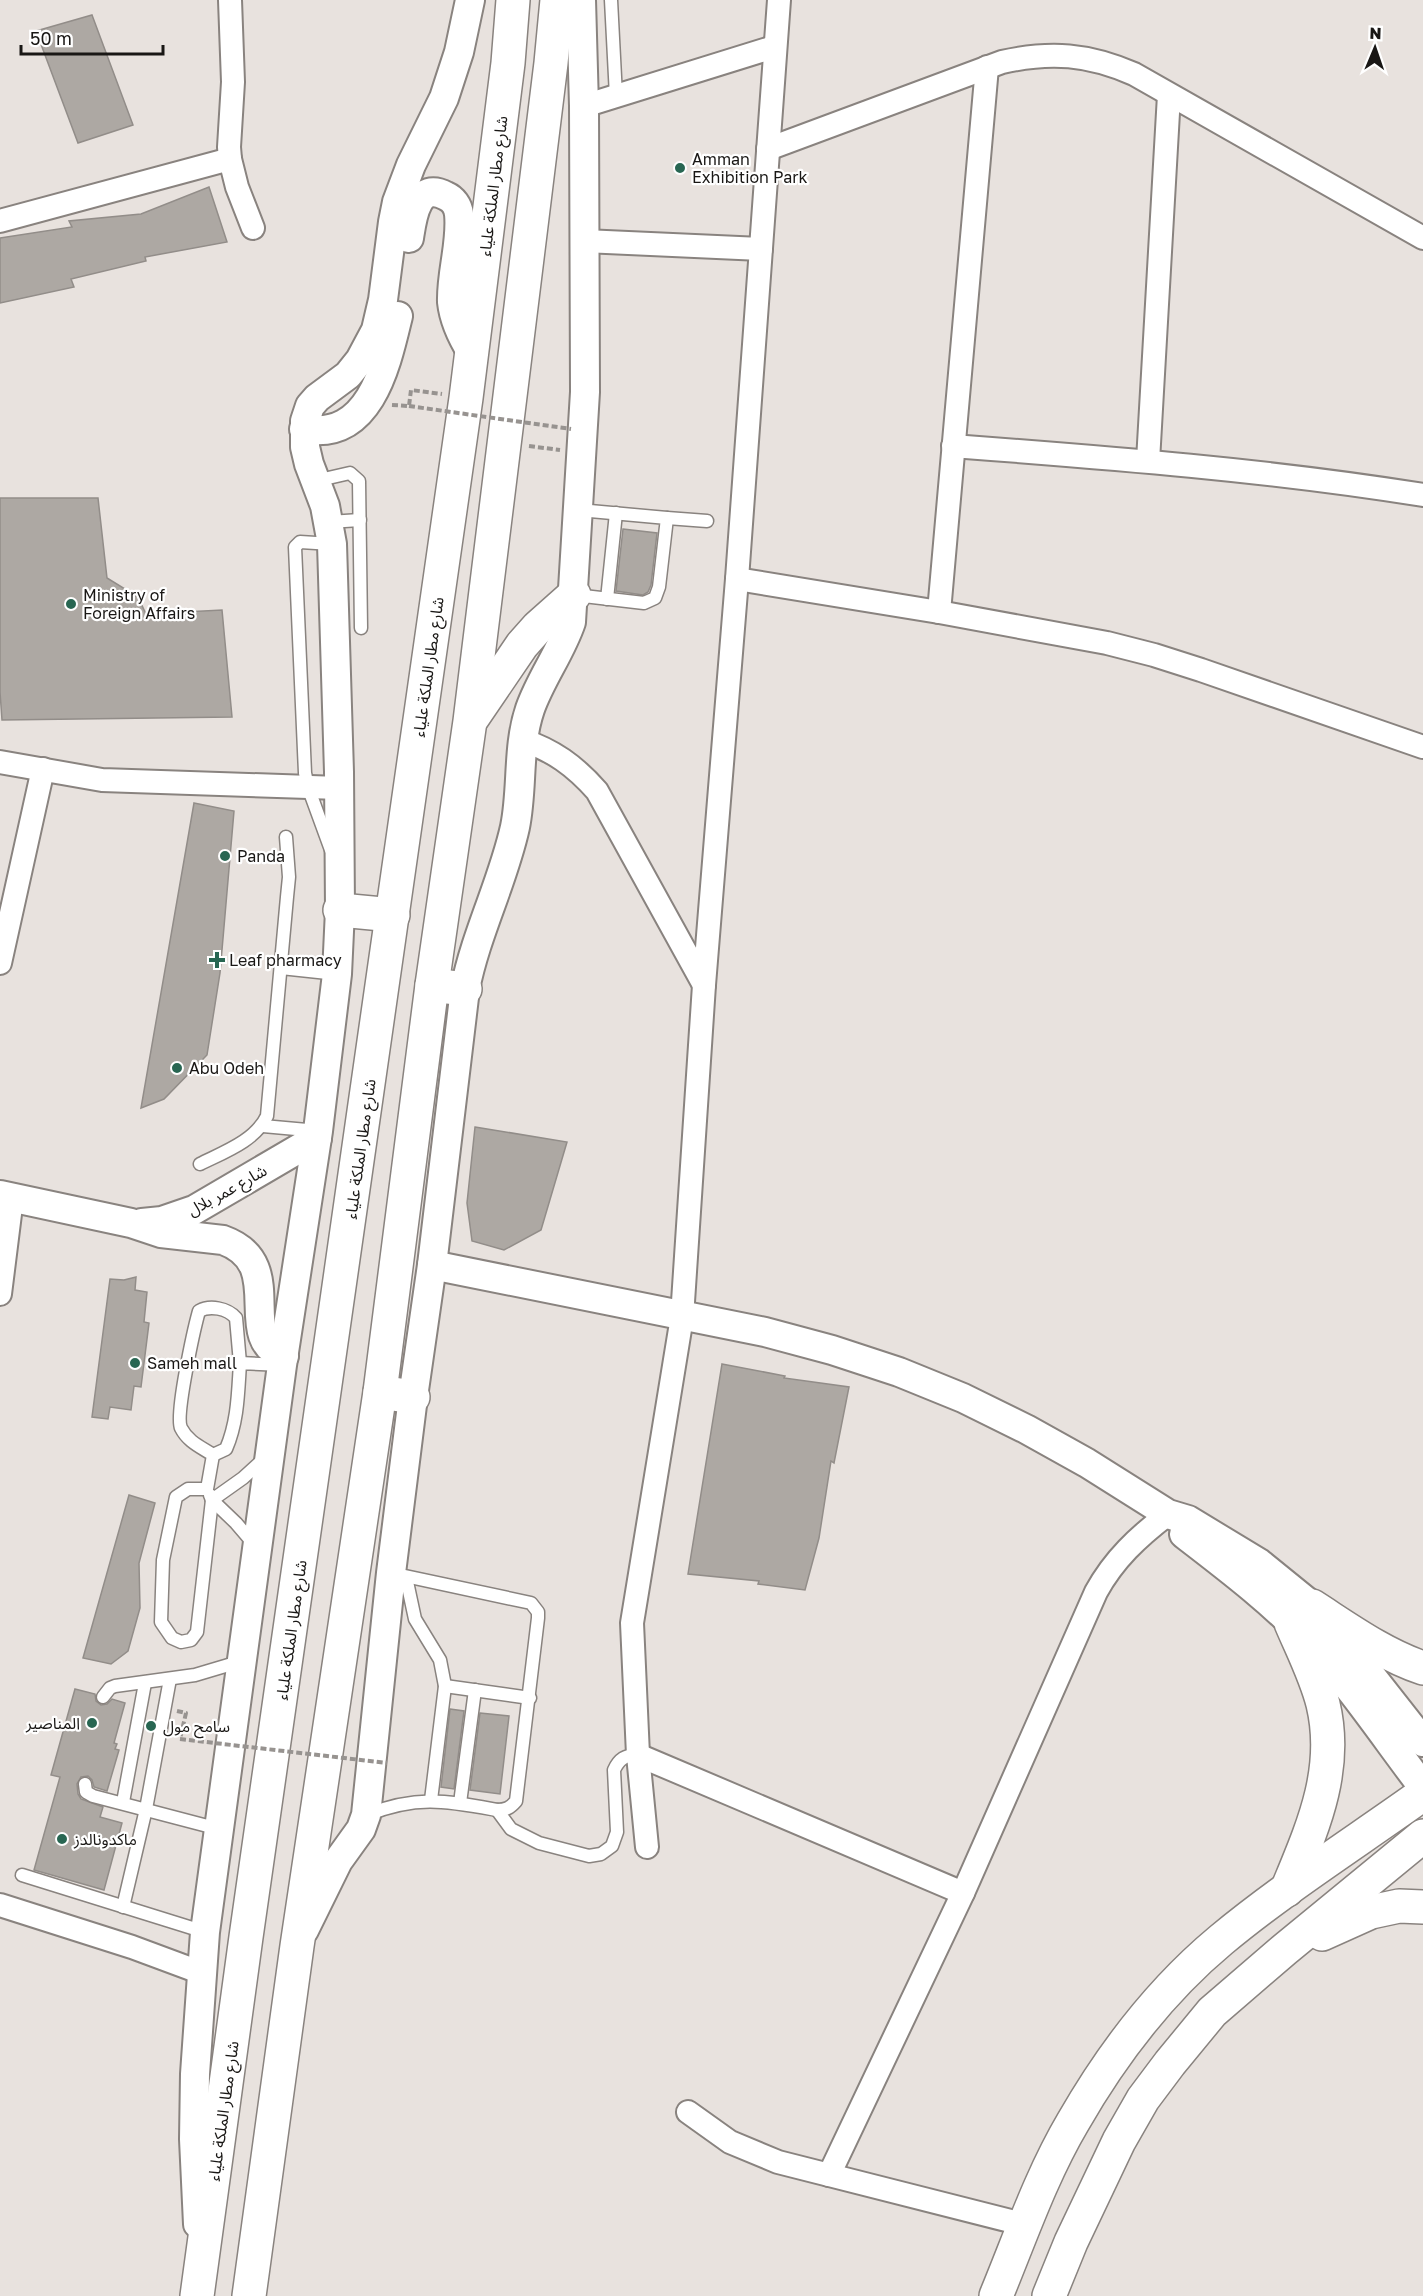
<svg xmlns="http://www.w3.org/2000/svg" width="1423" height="2296" font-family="'Golos Text','Noto Sans Arabic',sans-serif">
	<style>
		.building { fill: #ada8a3; stroke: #928d89; stroke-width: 1.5 }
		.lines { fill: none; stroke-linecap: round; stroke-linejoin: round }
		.service-casing { stroke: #89837f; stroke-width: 15 }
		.minor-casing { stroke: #89837f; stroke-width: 26 }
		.tertiary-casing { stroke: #89837f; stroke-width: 32 }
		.primary-casing { stroke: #89837f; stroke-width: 36 }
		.motorway-casing { stroke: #89837f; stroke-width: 36 }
		.path { stroke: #979390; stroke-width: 4; stroke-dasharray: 6 3; stroke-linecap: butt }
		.service { stroke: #fff; stroke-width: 12 }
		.minor { stroke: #fff; stroke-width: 22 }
		.tertiary { stroke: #fff; stroke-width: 28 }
		.primary { stroke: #fff; stroke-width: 33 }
		.motorway { stroke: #fff; stroke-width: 33 }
		.path-bridge { stroke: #979390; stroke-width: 4; stroke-dasharray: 6 3; stroke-linecap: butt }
		.poi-dot { fill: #286652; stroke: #fff; stroke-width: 2 }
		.labels { text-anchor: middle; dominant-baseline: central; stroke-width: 4.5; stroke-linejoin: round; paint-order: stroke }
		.poi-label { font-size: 16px; fill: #191715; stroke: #fff; text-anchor: start }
		.street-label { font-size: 16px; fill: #191715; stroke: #fff }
	</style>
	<rect width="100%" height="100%" fill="#e8e2de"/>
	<g class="building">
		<path d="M92,15L133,125L78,143L36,31Z"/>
		<path d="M209,187L227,242L145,257L146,261L71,279L74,287L0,303V238L72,227L69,221L141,214Z"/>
		<path d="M0,498H98L107,578L138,597L146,614L222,610L232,717L2,720L0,692Z"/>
		<path d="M623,529L657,533L651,585L648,592L643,595L616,591Z"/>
		<path d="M194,803L234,811L220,973L207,1055L164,1099L141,1108Z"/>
		<path d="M475,1127L567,1142L541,1230L504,1250L472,1241L467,1203Z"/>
		<path d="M136,1277L135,1290L147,1292L144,1322L149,1323L141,1387L134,1386L131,1410L110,1407L108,1419L92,1417L110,1279L124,1280Z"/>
		<path d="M722,1364L785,1376L784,1378L849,1387L834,1463L831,1461L819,1538L805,1590L758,1584L759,1581L688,1574Z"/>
		<path d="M129,1495L155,1503L139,1563L140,1608L128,1651L111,1664L83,1658Z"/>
		<path d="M75,1689L95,1694L96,1701L101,1705L107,1704L112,1699L125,1703L114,1743L117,1744L115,1749L119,1750L107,1791L94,1787L92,1780L88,1776L81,1777L77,1784L78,1794L81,1799L103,1807L100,1817L122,1823L104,1890L34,1870L60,1777L51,1775Z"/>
		<path d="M450,1709L464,1711L454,1789L441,1787Z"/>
		<path d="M480,1713L509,1716L500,1794L470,1790Z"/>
	</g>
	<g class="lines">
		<defs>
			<g id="service">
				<path d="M611,0L616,96"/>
				<path d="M315,481L350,473L359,481L361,628"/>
				<path d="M667,518L707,521"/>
				<path d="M329,522L360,520"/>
				<path d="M575,595L644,603L655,598L659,587L667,518L579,510"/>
				<path d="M607,599L616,513"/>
				<path d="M331,850L308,787L305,773L295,547L300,542L332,544"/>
				<path d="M281,968L337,974"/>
				<path d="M263,1126L318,1131"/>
				<path d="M200,1164C224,1152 255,1141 267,1116L287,897L289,877L286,837"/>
				<path d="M213,1455L226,1449C238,1421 238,1393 240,1363L282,1365"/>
				<path d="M210,1495L212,1500L236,1523L254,1544"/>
				<path d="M212,1500L197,1632L191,1640L181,1642L172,1638L161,1622L163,1560L176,1497L188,1489H207L213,1455C201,1447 188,1442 181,1428C175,1415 194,1329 199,1311C210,1305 227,1308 236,1318L240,1363"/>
				<path d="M212,1500L243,1478L265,1458"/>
				<path d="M406,1577L415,1619L440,1660L445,1686L431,1800"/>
				<path d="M445,1686L530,1698"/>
				<path d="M103,1697L110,1688L115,1686L195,1675L242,1661"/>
				<path d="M85,1784L86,1792L93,1796L219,1829"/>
				<path d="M123,1802L145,1683"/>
				<path d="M460,1803L475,1690"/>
				<path d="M497,1810L511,1829L539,1843L589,1856L601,1854L612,1846L617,1832L614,1770C619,1759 625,1755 638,1755"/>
				<path d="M367,1815C417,1795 446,1801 497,1810C506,1810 510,1808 516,1801L538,1618V1612L531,1603L391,1573"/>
				<path d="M22,1875L205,1932"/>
				<path d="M123,1907L146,1809L170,1679"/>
			</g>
			<g id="minor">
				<path d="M230,0L233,82L229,147L230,159L237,187L253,228"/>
				<path d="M584,106L774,47"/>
				<path d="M768,149L1002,62C1051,51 1088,54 1134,74L1423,238"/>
				<path d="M0,221L230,159"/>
				<path d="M584,241L761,249"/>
				<path d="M953,446C1110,458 1268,470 1423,495"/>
				<path d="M1148,461L1169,95"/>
				<path d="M737,579L939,612L1107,643L1154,655L1201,670L1423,747"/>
				<path d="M939,612L987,67"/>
				<path d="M522,740C553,750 575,766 597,791L704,985"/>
				<path d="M0,762L102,780L339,788"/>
				<path d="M0,963L43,769"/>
				<path d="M0,1294L12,1198"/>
				<path d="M638,1755L963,1893"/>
				<path d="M647,1847L638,1755L632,1623L682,1317L704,985L737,579L779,0"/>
				<path d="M0,1905L132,1947L202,1973"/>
				<path d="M688,2112L730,2142L778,2162L1026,2225"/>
				<path d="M829,2175L963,1893L1096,1592C1114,1559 1138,1537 1168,1514"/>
			</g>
			<g id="tertiary">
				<path d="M409,238C412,219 416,180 446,196C453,199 458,206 459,214C462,243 451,273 452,302C454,321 462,337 472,353"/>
				<path d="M304,429C370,441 386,366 398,316"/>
				<path d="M0,1195L131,1223L161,1233L223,1240C290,1264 233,1338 284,1356"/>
				<path d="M142,1223L162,1221L194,1210L317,1138"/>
				<path d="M432,1265L765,1332L832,1350L899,1372L963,1398L1026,1429L1087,1463L1168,1514L1188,1520L1259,1563L1312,1606L1335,1630L1423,1742"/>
				<path d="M1184,1534C1227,1567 1277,1605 1313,1645C1353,1689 1387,1740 1423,1787"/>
				<path d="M304,1930L338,1861L361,1829L366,1815L391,1573L413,1397L432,1265L465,989C476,933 503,882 515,827C523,788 517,747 530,709C541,678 561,652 571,622L585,392L584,106L581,0"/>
				<path d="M198,2224L194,2139L195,2074L205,1932L282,1365L318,1131L337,974L340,910L339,772L332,544L325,506L309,464L305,447V421L310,406L317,398L348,375L360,360L376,330L383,300L393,222L397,202L411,165L444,98L459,52L470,0"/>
			</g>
			<g id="primary">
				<path d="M1312,1606C1348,1629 1382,1654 1423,1668"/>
				<path d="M1287,1890C1312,1829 1339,1771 1323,1704C1316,1676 1302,1649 1291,1623"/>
				<path d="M1322,1934L1371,1912L1399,1906L1423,1907"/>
				<path d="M996,2296C1020,2238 1041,2176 1073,2122C1112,2054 1161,1990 1221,1940C1285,1887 1356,1842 1423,1794"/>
				<path d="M1049,2296L1071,2242L1119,2141L1143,2099L1170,2063L1212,2012L1284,1950L1423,1836"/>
			</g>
			<g id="motorway">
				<path d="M473,717L522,645L538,627L574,595"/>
				<path d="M340,910L393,915"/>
				<path d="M432,985L465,989"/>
				<path d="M380,1392L413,1397"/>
				<path d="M197,2296L246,1937L466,398L508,63L513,0"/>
				<path d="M249,2296L297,1946L380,1392L432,985L470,721L551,63L557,0"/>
			</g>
		</defs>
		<use href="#service" class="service-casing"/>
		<use href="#minor" class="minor-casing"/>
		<use href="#tertiary" class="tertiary-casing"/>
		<use href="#primary" class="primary-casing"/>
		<use href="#motorway" class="motorway-casing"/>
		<g class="path">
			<path d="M392,405L409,406L411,390L442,394"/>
			<path d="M529,446L560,450"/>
			<path d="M177,1711L186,1713L180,1739"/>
		</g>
		<use href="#service" class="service"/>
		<use href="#minor" class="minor"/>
		<use href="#tertiary" class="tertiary"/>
		<use href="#primary" class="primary"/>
		<use href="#motorway" class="motorway"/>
		<g class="path-bridge">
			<path d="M409,406L571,429"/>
			<path d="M180,1739L387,1763"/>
		</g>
	</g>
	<g class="poi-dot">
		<circle cx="680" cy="168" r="6"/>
		<circle cx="71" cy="604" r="6"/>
		<circle cx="225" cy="856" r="6"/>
		<path d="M214 951h6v6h6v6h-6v6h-6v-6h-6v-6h6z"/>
		<circle cx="177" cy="1068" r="6"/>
		<circle cx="135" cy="1363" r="6"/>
		<circle cx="92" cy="1723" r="6"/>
		<circle cx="151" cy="1726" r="6"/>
		<circle cx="62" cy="1839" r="6"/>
	</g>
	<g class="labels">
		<g class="poi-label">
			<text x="692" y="159">Amman<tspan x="692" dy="18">Exhibition Park</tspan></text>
			<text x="83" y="595">Ministry of<tspan x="83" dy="18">Foreign Affairs</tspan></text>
			<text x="237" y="856">Panda</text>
			<text x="229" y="960">Leaf pharmacy</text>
			<text x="189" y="1068">Abu Odeh</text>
			<text x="147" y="1363">Sameh mall</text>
			<text x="80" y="1723" text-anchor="end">المناصير</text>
			<text x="163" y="1726">سامح مول</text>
			<text x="74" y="1839">ماكدونالدز</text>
		</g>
		<g class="street-label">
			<text transform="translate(493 186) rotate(-83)">شارع مطار الملكة علياء</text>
			<text transform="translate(428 667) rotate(-82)">شارع مطار الملكة علياء</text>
			<text transform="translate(360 1149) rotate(-82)">شارع مطار الملكة علياء</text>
			<text transform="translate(227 1190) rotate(-29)">شارع عمر بلال</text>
			<text transform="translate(291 1630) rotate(-82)">شارع مطار الملكة علياء</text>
			<text transform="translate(223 2111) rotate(-82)">شارع مطار الملكة علياء</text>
		</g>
	</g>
	<g transform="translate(1375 48) rotate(2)" stroke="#ffffff" stroke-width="4.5" paint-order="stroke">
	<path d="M0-4.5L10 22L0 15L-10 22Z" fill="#191715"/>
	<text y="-9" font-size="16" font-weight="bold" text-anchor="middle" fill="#191715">N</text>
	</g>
	<path d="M21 45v9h142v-9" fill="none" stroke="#191715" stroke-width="3"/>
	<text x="30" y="45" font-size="18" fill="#191715" stroke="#ffffff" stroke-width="4.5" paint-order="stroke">50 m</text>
</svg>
